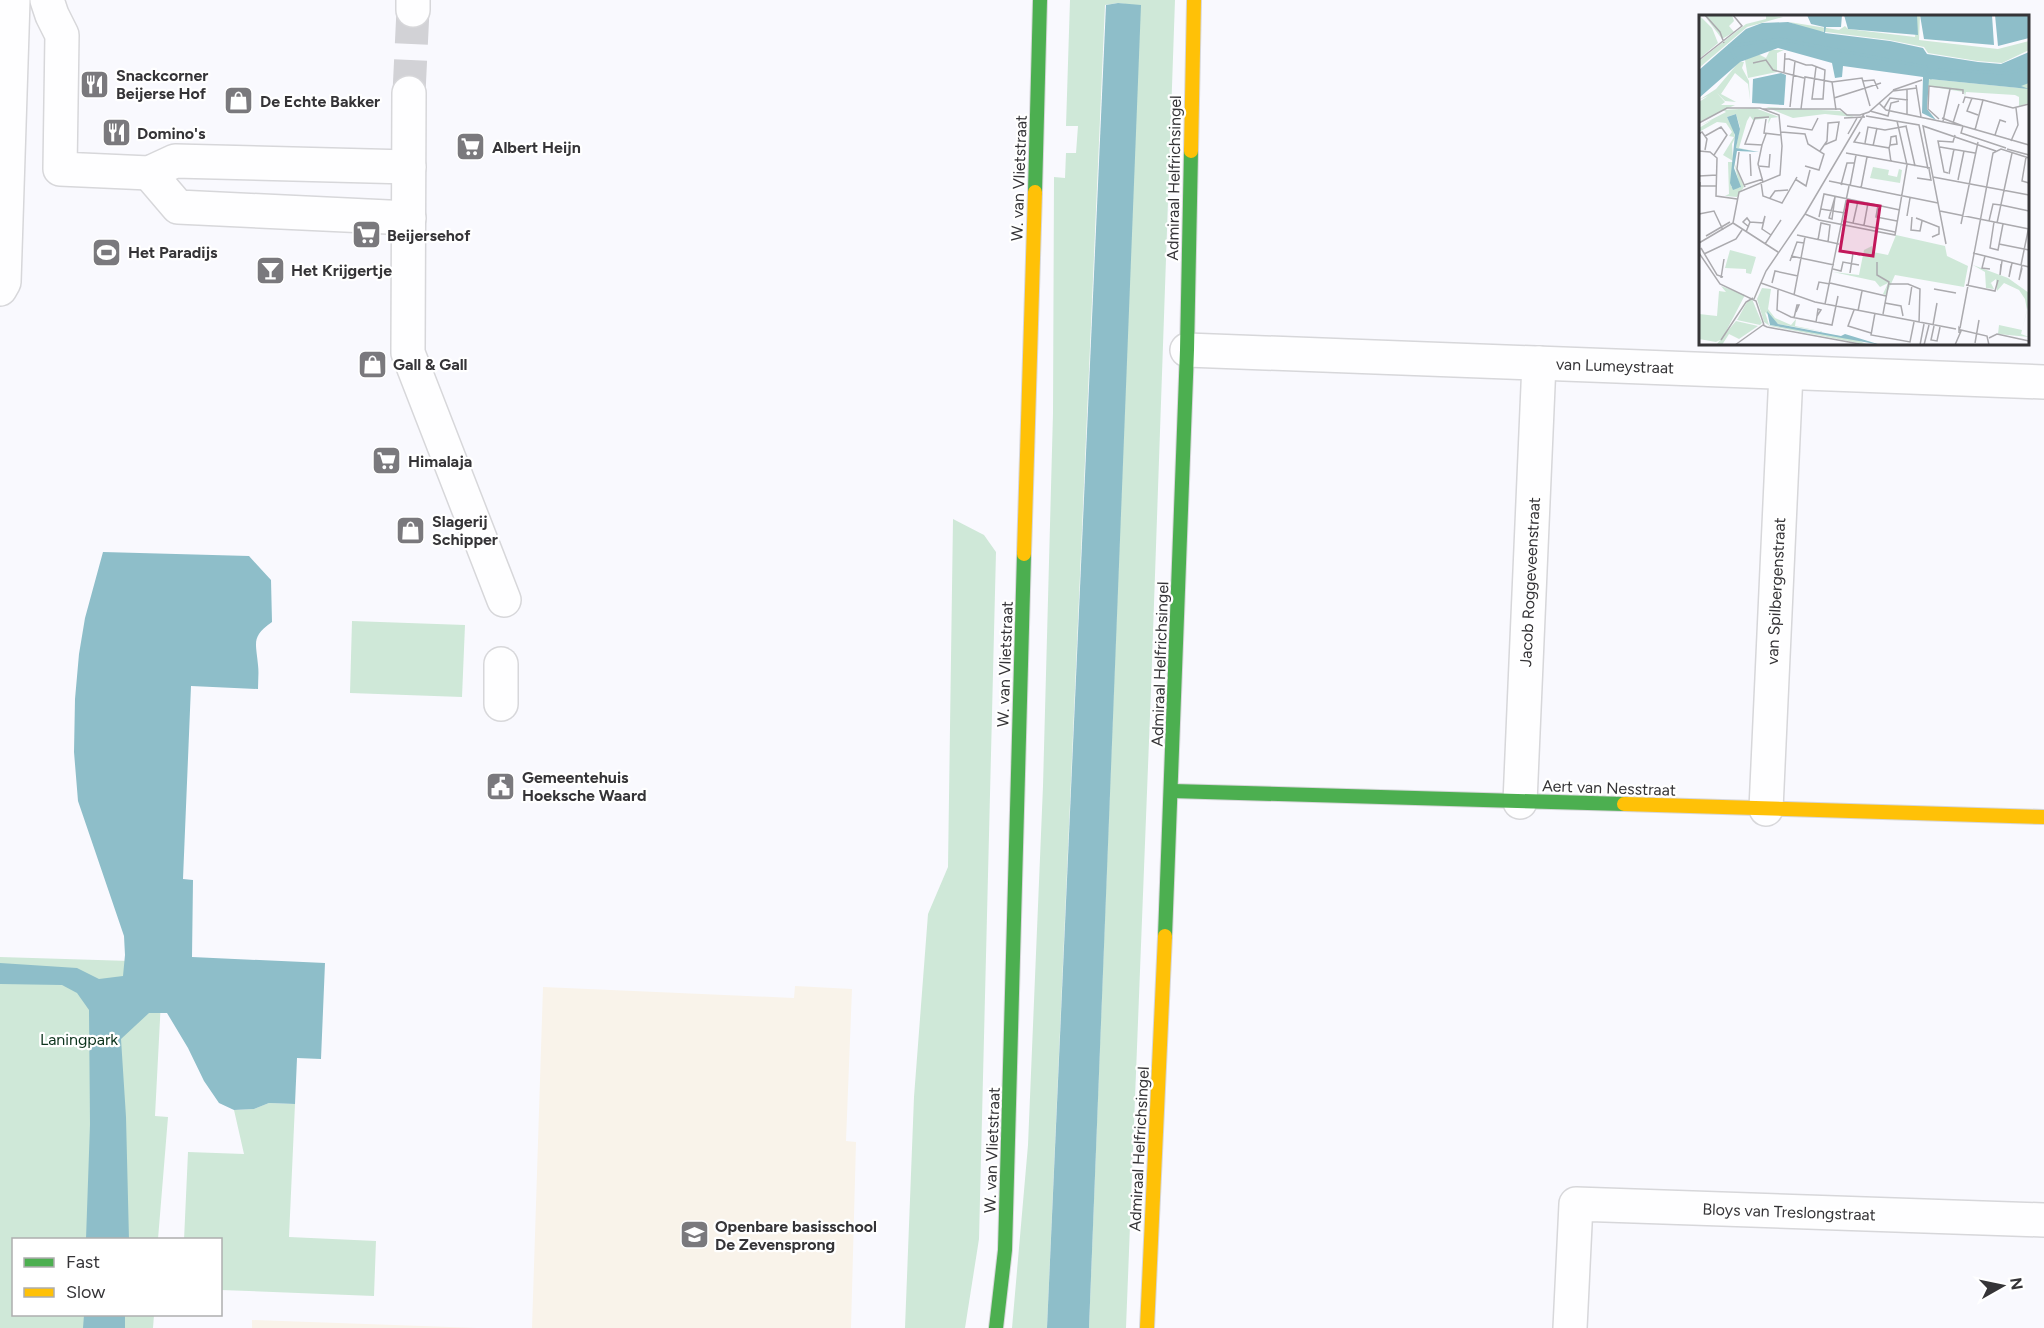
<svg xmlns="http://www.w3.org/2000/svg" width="2044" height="1328" font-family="Figtree,sans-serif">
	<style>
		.education { fill: #f9f3ea }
		.green { fill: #cfe8d8 }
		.water { fill: #8ebec9 }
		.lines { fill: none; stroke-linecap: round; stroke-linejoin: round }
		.street-tunnel { stroke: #d2d2d6; stroke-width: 33; stroke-dasharray: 33 16; stroke-linecap: butt }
		.street-casing { stroke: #d7d7da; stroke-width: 36 }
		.fast-casing { stroke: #d7d7da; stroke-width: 16 }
		.slow-casing { stroke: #d7d7da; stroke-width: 16 }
		.street { stroke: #fefeff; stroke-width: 33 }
		.fast { stroke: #4caf50; stroke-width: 14 }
		.slow { stroke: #ffc107; stroke-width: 14 }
		.labels { text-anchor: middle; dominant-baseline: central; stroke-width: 4.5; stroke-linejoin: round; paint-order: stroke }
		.poi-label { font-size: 16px; font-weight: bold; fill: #353437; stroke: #fff; text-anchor: start }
		.street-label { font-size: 16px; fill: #353437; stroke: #fff }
		.park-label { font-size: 16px; fill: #0c331c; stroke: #fff }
		.inset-river { fill: none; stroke: #8ebec9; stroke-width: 3 }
		.inset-road { fill: none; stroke: #abaaae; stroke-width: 1.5 }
		.view { fill: #c2185b; fill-opacity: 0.15; stroke: #c2185b; stroke-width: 3 }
		.inset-edge { fill: none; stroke: #353437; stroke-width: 3 }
	</style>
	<rect width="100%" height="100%" fill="#f9f9fe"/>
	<g class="education">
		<path d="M795,986L852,989L846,1141L856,1142L851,1328H532L543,987L794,998Z"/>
		<path d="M252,1320L478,1328H252Z"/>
	</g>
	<g class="green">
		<path d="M1070,0H1175L1151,690L1126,1328H1089L1140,6L1118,3L1105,5L1047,1328H1012L1028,1145L1043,786L1053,413L1054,177L1065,178L1066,153H1076L1078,126H1066Z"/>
		<path d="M953,519L984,535L996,552L979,1239L965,1328H905L914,1097L928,914L948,867Z"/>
		<path d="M352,621L465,625L462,697L350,693Z"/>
		<path d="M0,957L163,962L155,1116L168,1117L158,1239L14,1240V1314L154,1315L153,1328H0Z"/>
		<path d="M269,1103L295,1104L289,1237L376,1241L374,1296L221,1290L220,1240H184L188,1152L244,1154L234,1110L254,1109Z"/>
	</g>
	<g class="water">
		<path d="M1118,3L1141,5L1089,1328H1047L1106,5Z"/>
		<path d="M103,552L249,556L271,580L272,622C251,637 256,642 258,665C259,673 258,681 258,689L191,686L183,879L193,880L192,957L325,963L321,1059L297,1058L295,1104L269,1103L254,1109L234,1110L219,1103L204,1081L188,1048L167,1013H149L121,1039L126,1117L129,1240L86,1239L90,1124L89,1010L77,993L62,985L0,984V963L77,968L99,979L123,976L125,955L124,936L78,801L74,752L75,699L79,654L85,618Z"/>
		<path d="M84,1315H125V1328H83Z"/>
	</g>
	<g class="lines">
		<path class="street-tunnel" d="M409,93L413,10"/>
		<defs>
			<g id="street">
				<path d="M47,0L52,15L62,35L60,169L149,173L175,161L409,167"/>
				<path d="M413,10V0"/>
				<path d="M409,93L408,353L504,600"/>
				<path d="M149,173L178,207L409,218"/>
				<path d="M0,289L4,282L13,0"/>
				<path d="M1187,350L2044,382"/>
				<path d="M501,704V664"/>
				<path d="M1520,802L1539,363"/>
				<path d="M1766,809L1786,373"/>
				<path d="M1570,1328L1576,1204L2044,1220"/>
			</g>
			<g id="fast">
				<path d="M1035,192L1040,0"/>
				<path d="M1172,791L1624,804"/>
				<path d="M1165,936L1187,350L1191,151"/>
				<path d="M996,1328L1005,1250L1024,554"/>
			</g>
			<g id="slow">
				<path d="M1191,151L1194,0"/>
				<path d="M1024,554L1035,192"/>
				<path d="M1624,804L2044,817"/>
				<path d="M1147,1328L1165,936"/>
			</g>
		</defs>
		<use href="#street" class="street-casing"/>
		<use href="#fast" class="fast-casing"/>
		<use href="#slow" class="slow-casing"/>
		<use href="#street" class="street"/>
		<use href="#fast" class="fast"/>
		<use href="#slow" class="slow"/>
	</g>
	<defs>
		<symbol id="restaurant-square" viewBox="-11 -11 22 22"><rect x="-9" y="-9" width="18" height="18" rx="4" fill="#7a797d" stroke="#fff"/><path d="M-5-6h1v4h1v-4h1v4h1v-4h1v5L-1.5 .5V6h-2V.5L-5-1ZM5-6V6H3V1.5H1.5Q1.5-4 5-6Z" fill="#fff"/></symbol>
		<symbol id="shop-square" viewBox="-11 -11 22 22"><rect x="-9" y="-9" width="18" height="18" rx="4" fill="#7a797d" stroke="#fff"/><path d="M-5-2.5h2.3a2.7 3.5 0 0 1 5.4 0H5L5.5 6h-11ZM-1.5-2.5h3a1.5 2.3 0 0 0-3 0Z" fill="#fff"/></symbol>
		<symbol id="supermarket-square" viewBox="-11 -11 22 22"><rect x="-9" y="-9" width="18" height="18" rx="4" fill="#7a797d" stroke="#fff"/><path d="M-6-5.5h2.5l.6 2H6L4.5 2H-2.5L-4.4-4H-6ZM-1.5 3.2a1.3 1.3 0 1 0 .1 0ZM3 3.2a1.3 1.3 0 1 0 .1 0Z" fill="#fff"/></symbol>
		<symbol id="stadium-square" viewBox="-11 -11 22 22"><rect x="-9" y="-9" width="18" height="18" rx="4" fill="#7a797d" stroke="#fff"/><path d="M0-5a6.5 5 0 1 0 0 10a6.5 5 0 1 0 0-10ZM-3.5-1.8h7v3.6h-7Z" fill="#fff"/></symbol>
		<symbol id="bar-square" viewBox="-11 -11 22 22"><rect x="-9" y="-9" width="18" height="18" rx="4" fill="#7a797d" stroke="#fff"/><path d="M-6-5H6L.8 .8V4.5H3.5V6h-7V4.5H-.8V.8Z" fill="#fff"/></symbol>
		<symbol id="civic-square" viewBox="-11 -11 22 22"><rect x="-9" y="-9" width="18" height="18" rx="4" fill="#7a797d" stroke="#fff"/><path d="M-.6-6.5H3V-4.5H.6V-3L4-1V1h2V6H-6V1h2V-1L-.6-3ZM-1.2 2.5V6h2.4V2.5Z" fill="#fff"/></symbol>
		<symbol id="school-square" viewBox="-11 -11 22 22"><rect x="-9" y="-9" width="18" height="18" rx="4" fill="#7a797d" stroke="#fff"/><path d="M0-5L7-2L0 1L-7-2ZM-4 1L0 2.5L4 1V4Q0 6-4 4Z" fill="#fff"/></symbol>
	</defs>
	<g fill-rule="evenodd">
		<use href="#restaurant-square" x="78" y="68" width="33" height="33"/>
		<use href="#shop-square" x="222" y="84" width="33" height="33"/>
		<use href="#restaurant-square" x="100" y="116" width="33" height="33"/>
		<use href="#supermarket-square" x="454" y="130" width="33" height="33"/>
		<use href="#supermarket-square" x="350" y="218" width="33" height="33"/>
		<use href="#stadium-square" x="90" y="236" width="33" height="33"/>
		<use href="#bar-square" x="254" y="254" width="33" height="33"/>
		<use href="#shop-square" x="356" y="348" width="33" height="33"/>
		<use href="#supermarket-square" x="370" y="444" width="33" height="33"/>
		<use href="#shop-square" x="394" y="514" width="33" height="33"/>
		<use href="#civic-square" x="484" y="770" width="33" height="33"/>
		<use href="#school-square" x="678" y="1218" width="33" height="33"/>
	</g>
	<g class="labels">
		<g class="poi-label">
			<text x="116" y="75">Snackcorner<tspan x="116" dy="18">Beijerse Hof</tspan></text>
			<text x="260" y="101">De Echte Bakker</text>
			<text x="137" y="133">Domino's</text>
			<text x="492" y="147">Albert Heijn</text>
			<text x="387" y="235">Beijersehof</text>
			<text x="128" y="252">Het Paradijs</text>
			<text x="291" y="270">Het Krijgertje</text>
			<text x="393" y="364">Gall &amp; Gall</text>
			<text x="408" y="461">Himalaja</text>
			<text x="432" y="521">Slagerij<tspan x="432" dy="18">Schipper</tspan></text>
			<text x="522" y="777">Gemeentehuis<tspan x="522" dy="18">Hoeksche Waard</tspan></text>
			<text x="715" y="1226">Openbare basisschool<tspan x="715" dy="18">De Zevensprong</tspan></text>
		</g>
		<g class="street-label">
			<text transform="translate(1019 178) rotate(-88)">W. van Vlietstraat</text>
			<text transform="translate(1174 178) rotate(-89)">Admiraal Helfrichsingel</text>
			<text transform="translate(1615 366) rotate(2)">van Lumeystraat</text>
			<text transform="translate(1530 582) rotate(-87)">Jacob Roggeveenstraat</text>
			<text transform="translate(1776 591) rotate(-87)">van Spilbergenstraat</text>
			<text transform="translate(1005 664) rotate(-88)">W. van Vlietstraat</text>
			<text transform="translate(1160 664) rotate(-88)">Admiraal Helfrichsingel</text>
			<text transform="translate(1609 788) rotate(2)">Aert van Nesstraat</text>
			<text transform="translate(1139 1149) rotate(-87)">Admiraal Helfrichsingel</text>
			<text transform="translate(992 1150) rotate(-88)">W. van Vlietstraat</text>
			<text transform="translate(1789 1212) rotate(2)">Bloys van Treslongstraat</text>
		</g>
		<g class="park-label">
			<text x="79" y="1039">Laningpark</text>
		</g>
	</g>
	<g transform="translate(1699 15)">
		<rect width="330" height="330" fill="#f9f9fe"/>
		<path d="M0,0L13,13L19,28L0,44ZM5,0H33L35,6L30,11L35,17L23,24ZM67,0L84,2L48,12L0,53V46L47,9L67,4ZM218,0H221L220,25L299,34L330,26V35L303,48L278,46L229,38L225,32L190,25L111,15L90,7L140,15L146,11L149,14L216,22ZM71,35H85L78,38V57L49,63L46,45L59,39L67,43ZM40,47H45L43,53L50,66L51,85L49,69L36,58L22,79L37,87L26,86L18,78L26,87L22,90H36L0,107V87L9,81L0,85L17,74ZM230,64L321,73L315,70L330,68V88L320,91V82L316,80L267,77L266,81L265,77L227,71ZM67,92L141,96L155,102L126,99L94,103ZM56,93L80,102L72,103L69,109L70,103L54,105L51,101L48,106L40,133L60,137L37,133L41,112L37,99L28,102L35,116L36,123L33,129L34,146L24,140L35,122L30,121L33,117L27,108L18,107L0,117V113L13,105L0,111L27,97L24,95ZM29,147H34L32,172L41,173L35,147L45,172L38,182L26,181L30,179ZM174,152L190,155L189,160L198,162L200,154L203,155L201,168L171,163ZM197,220L246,231L248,241L269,251L265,272L196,260L187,280L184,279L189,268L181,272L176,266L134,257L160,260L165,235L173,231L174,237L189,240ZM31,235L57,242L52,259L47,258V254L26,253ZM274,250L309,263L330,278V288L322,319L330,322L299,319L300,310L323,315L328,295L326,284L320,275L305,268L298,276L297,264L289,270L292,268L295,274L287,273L286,257ZM22,271L46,280L23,324L17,327L0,324V299L18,301L20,276L27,277ZM63,273L72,274L69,294L76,303L92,310L97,304L96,311L126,317L79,309L66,297L70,310L153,323L170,330L71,311L65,307L58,284ZM53,284L63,308L61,310L38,305L48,287ZM37,306L59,311L40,324L30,319L23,330H17Z" fill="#cfe8d8"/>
		<path d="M108,0H143L142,12H127L126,18L191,26L224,33L228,39L279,47L302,49L330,37V68L322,71L330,74L230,64L228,94L237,105L223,98L224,62L144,51L143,62L136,63L133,48L79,33L41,47L0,83V55L47,14L63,8L89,7L125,17V12L112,9ZM145,0H218L219,20L149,14ZM221,0H293L295,30L225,24ZM296,0H330V23L299,31ZM82,58L87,60L85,90L53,88L54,64ZM37,99L41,114L37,133L60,137L38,136L35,153L42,172L34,175L31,168L36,120L28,102ZM68,296L79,309L142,321L146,319L182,330L71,310Z" fill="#8ebec9"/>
		<path class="inset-river" d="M38,48L31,31L81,24L227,52L233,64M233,61L239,55L308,58L330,53"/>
		<path class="inset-road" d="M6,0L21,17L25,28M86,44H90L107,50H113L126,55L124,84H113L117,52M0,45L43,11L34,0M54,48L67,45L74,55L105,63M85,57L86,38M164,66L175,65L179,74M133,67L163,63L171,91M217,70L222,102M208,74V100M194,75L223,65M135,83L182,68M273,83L268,96L279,100M180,88L187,95L264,111M264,88L266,82L284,85M91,92L96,46M185,93L191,83L209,85M64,94H141L148,100H161L170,97L194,76L218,73M102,94L106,62L133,67L137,95M171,96L189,101L192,88L200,86M167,101L220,110L229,154M145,103L166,102M243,103L264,111M67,104L65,118L82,120M240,104L229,94L230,71L264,75V79M244,106L251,74M0,108L28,93H61L80,100L83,131L81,160L40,177L34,208L0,228M254,108L260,89M88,111L113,115L119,103M207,111L216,151M264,111L330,130M264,111L262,118L307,133M276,115L284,85L314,93L330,89M82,117L106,119L109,129L125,139L120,155L106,151M161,117L155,127L190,133L192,147M0,119L3,117L8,124L6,135M67,119L63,130L46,129L56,103L70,102M149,119L158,103M296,120L301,105L307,107M6,121L22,112L28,120L15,140M312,126L319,110L317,93M166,128L169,112L186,115L208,111M63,130L59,149L64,167M174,131L178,113M241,132L276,138M190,133L191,130L192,122L197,121L198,129L191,130M308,134L330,140M0,136L11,137L18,143L17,181L38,184M121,136L128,126L129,108L140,107L137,125L125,130M40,137L38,154L46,172M147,138L231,153M51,139L52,161M327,142L323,166L330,168M59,151L70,152L71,139M249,158L245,157L239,126L254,127L256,120M250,159L255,134M0,161L18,160M234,162L330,180M218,163L232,165L230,154M96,164L107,171L111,155M259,165L265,136M130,166L239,188M1,167V171H17M62,167L64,181L83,188L98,162M45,170L64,164M142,170L148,148H155M151,171L157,140M162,173L168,142M136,182L133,204L130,203ZM71,183L76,176L89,175M179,190L177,202L198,206M302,190L330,196M122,194L146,198M241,196L330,214M0,199L15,196L24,215M106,199L120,205L196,220L208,150L198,106M106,199L165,99M208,201L211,183M120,202L125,179L201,195M213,202L212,215L221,216L223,206M217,203L240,212V219L233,222M144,206L196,217M290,206L294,189L302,190M295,207L291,233L299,235L304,209M34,208L79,237M64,208L66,201L63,214L72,220M154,208L159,186M298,208L313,138M262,209L279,127M165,210L169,188M50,212L44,207L48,203L51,207M47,217L51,207L65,208M98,220L140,229M7,221L31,207M119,225L122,208L131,210L129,227M66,229L82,205M247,229L224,111L297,136M300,229L330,235M2,233L18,260L24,262M0,238L21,269L57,286L65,310M274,238L330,252M5,239L37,224L43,215M92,241L135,250M286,241L283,253L291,254M91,246L98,227L105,228M178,247V260L190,267L184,299M302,249L301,260L303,246M322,250L330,211M312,251L310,262L313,248M323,253L320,265L323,250M134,254L142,256L144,247L160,250M151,258L154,238L161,240M22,263L25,244M62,268L116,287L257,314M73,268L76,256L99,261M131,268L187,281M190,269H209L221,274L220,308M267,270L296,276L299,265M235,274L257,278M79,275L78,295L92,302L133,310L139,281M118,275L120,267L131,269M95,280L106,222M55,284L67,256L106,199M186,288L202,291L204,301M126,289L150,171M210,290L213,270M155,295L149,311L172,318M159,296L163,276M176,298L172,320L211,327L215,307M95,303L98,290H100L97,297M117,307L118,301L119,294L122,295L118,301M234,310L238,288M235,311L232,325L238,326L241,312M68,312L166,330M261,313L294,138L302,134L330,143M262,315L288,321L290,330M290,323L298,319L330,326M22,325L47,287L54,283M276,328L280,305M36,330L64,310L68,312M221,330L225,309M225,330L230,310M256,330L262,316L260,313V318"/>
		<path class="view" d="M149,186L181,191L174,241L141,236Z"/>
		<rect width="330" height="330" class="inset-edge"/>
	</g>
	<rect x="12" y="1238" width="210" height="78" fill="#ffffff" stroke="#aeaeaf" stroke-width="1.5"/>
	<rect x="24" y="1258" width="30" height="9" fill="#4caf50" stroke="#aeaeaf" stroke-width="1.5"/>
	<text x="66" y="1268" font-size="18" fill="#353437">Fast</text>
	<rect x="24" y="1288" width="30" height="9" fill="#ffc107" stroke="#aeaeaf" stroke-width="1.5"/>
	<text x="66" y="1298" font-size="18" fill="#353437">Slow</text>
	<g transform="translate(2002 1286) rotate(81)" stroke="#ffffff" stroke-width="4.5" paint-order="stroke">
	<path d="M0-4.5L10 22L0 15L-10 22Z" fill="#353437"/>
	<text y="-9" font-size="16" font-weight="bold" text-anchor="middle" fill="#353437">N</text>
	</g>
</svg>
